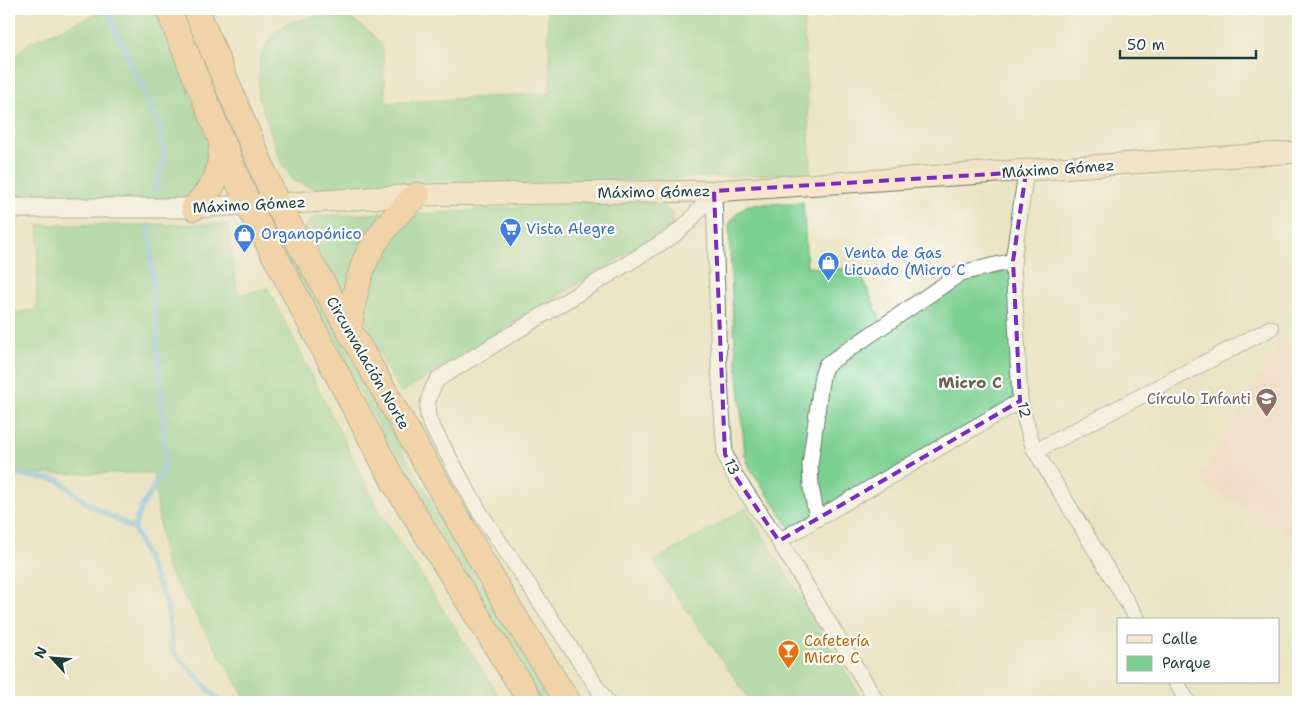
<svg xmlns="http://www.w3.org/2000/svg" width="1307" height="711" font-family="'Shantell Sans',sans-serif">
	<style>
		.built { fill: #f7d1c7 }
		.green { fill: #7dcf91; stroke: #4e8662 }
		.lines { fill: none; stroke-linecap: round; stroke-linejoin: round }
		.stream { stroke: #77beee; stroke-width: 5.5 }
		.minor-casing { stroke: #676; stroke-width: 17 }
		.tertiary-casing { stroke: #676; stroke-width: 21 }
		.secondary-casing { stroke: #676; stroke-width: 23 }
		.trunk-casing { stroke: #676; stroke-width: 27 }
		.minor { stroke: #fff; stroke-width: 15 }
		.tertiary { stroke: #fff; stroke-width: 19 }
		.secondary { stroke: #fbe5cf; stroke-width: 21 }
		.trunk { stroke: #f6be86; stroke-width: 25 }
		.marked { fill: none; stroke: #7b2cbf; stroke-width: 4; stroke-dasharray: 10 6; stroke-linejoin: round }
		.labels { text-anchor: middle; dominant-baseline: central; stroke-width: 4.5; stroke-linejoin: round; paint-order: stroke }
		.street-label { font-size: 15px; fill: #1f3d34; stroke: #fff }
		.shop-label { font-size: 15px; fill: #366cbe; stroke: #fff; text-anchor: start }
		.education-label { font-size: 15px; fill: #785e54; stroke: #fff; text-anchor: end }
		.food-label { font-size: 15px; fill: #c56008; stroke: #fff; text-anchor: start }
		.neighbourhood-label { font-size: 16px; font-weight: bold; fill: #6c6453; stroke: #fff }
	</style>
	<rect width="100%" height="100%" fill="#fff"/>
	<filter id="ink" filterUnits="userSpaceOnUse"><feTurbulence type="fractalNoise" baseFrequency=".02" numOctaves="2"/><feDisplacementMap in="SourceGraphic" scale="10" xChannelSelector="R" yChannelSelector="G"/><feConvolveMatrix kernelMatrix="1 2 1 2 8 2 1 2 1" color-interpolation-filters="sRGB"/></filter>
	<filter id="wash" filterUnits="userSpaceOnUse"><feTurbulence type="fractalNoise" baseFrequency=".0096" numOctaves="4" result="noise"/><feDisplacementMap in="SourceGraphic" scale="20" xChannelSelector="R" yChannelSelector="G"/><feGaussianBlur stdDeviation="1.12" result="paint"/><feColorMatrix in="noise" values="0 0 0 0 0 0 0 0 0 0 0 0 0 0 0 0 0 1.4 0 .05"/><feComposite in="paint" operator="in"/></filter>
	<g filter="url(#wash)">
		<rect width="100%" height="100%" fill="#ebe4c4"/>
		<path class="built" d="M1280,343L1298,355V538L1198,482Z"/>
		<g class="green">
			<path d="M108,9H155L158,11L215,160L189,204L9,196L10,61L28,43Z"/>
			<path d="M178,9H188L254,180L251,179Z"/>
			<path d="M547,9H803L811,173L322,192L293,180L281,162L258,96L260,58L269,39L287,23L317,16L353,20L370,32L382,46L386,103L551,93Z"/>
			<path d="M658,200L672,214V226L401,393C383,360 353,317 367,278C370,270 377,262 382,255C396,232 397,228 420,214L604,201Z"/>
			<path d="M803,202L807,267L859,270L883,325L961,273L1013,261L1020,401L793,532L750,468L745,455L733,319L729,225L737,213L748,205Z"/>
			<path d="M386,213L345,299L306,230L308,223L316,216Z"/>
			<path d="M227,224L238,295L268,288L380,512L503,702H248L165,565L153,473L11,474L9,470V313L36,310L39,225Z"/>
			<path d="M283,245H289L404,454L553,702H541C449,555 365,402 280,250Z"/>
			<path d="M746,508L859,694L858,702H751L653,562Z"/>
		</g>
		<g class="lines">
			<g class="stream">
				<path d="M106,9L162,132L164,161L154,191"/>
				<path d="M9,470L11,474L59,480L85,502L134,529L167,604L173,651L220,702"/>
				<path d="M134,529C139,501 159,489 166,462L149,228"/>
			</g>
		</g>
	</g>
	<g filter="url(#ink)">
		<g class="lines">
			<defs>
				<g id="minor">
					<path d="M1026,172L1013,261L1020,401L1033,447L1138,620"/>
					<path d="M714,191L719,368L725,454L733,473L779,541L877,702"/>
					<path d="M1036,451L1271,328"/>
					<path d="M817,519L811,487L810,465L822,375L826,365L961,273L1013,261"/>
					<path d="M779,541L1020,401"/>
					<path d="M1176,682L1188,702"/>
					<path d="M607,702L479,511L430,423C424,407 429,393 438,379L674,235L690,221L714,191"/>
				</g>
				<path id="tertiary" d="M9,208H194L260,204"/>
				<path id="secondary" d="M277,204L417,195L714,191L1298,152"/>
				<g id="trunk">
					<path d="M168,9L248,205L394,482L531,702"/>
					<path d="M196,9L277,204L507,605L568,702"/>
					<path d="M194,208C217,182 219,179 222,144"/>
					<path d="M349,330C357,266 369,239 417,195"/>
				</g>
			</defs>
			<use href="#minor" class="minor-casing"/>
			<use href="#tertiary" class="tertiary-casing"/>
			<use href="#secondary" class="secondary-casing"/>
			<use href="#trunk" class="trunk-casing"/>
			<use href="#minor" class="minor"/>
			<use href="#tertiary" class="tertiary"/>
			<use href="#secondary" class="secondary"/>
			<use href="#trunk" class="trunk"/>
		</g>
	</g>
	<path d="M0 0H1307V711H0ZM1026,172L1013,261L1020,401L779,541L733,473L725,454L714,191Z" fill="#ebe4c4" fill-opacity=".55" fill-rule="evenodd"/>
	<path class="marked" d="M1026,172L1013,261L1020,401L779,541L733,473L725,454L714,191Z"/>
	<defs>
		<symbol id="supermarket-pin" viewBox="-11 -11 22 30"><path d="M0 17L-7.5 6A9.5 9.5 0 1 1 7.5 6Z" fill="#3f7fe0" stroke="#fff"/><path d="M-6-5.5h2.5l.6 2H6L4.5 2H-2.5L-4.4-4H-6ZM-1.5 3.2a1.3 1.3 0 1 0 .1 0ZM3 3.2a1.3 1.3 0 1 0 .1 0Z" fill="#fff"/></symbol>
		<symbol id="shop-pin" viewBox="-11 -11 22 30"><path d="M0 17L-7.5 6A9.5 9.5 0 1 1 7.5 6Z" fill="#3f7fe0" stroke="#fff"/><path d="M-5-2.5h2.3a2.7 3.5 0 0 1 5.4 0H5L5.5 6h-11ZM-1.5-2.5h3a1.5 2.3 0 0 0-3 0Z" fill="#fff"/></symbol>
		<symbol id="school-pin" viewBox="-11 -11 22 30"><path d="M0 17L-7.5 6A9.5 9.5 0 1 1 7.5 6Z" fill="#8d6e63" stroke="#fff"/><path d="M0-5L7-2L0 1L-7-2ZM-4 1L0 2.5L4 1V4Q0 6-4 4Z" fill="#fff"/></symbol>
		<symbol id="bar-pin" viewBox="-11 -11 22 30"><path d="M0 17L-7.5 6A9.5 9.5 0 1 1 7.5 6Z" fill="#e8710a" stroke="#fff"/><path d="M-6-5H6L.8 .8V4.5H3.5V6h-7V4.5H-.8V.8Z" fill="#fff"/></symbol>
	</defs>
	<g fill-rule="evenodd">
		<use href="#supermarket-pin" x="498" y="216" width="25" height="34"/>
		<use href="#shop-pin" x="232" y="222" width="25" height="34"/>
		<use href="#shop-pin" x="816" y="250" width="25" height="34"/>
		<use href="#school-pin" x="1254" y="386" width="25" height="34"/>
		<use href="#bar-pin" x="776" y="638" width="25" height="34"/>
	</g>
	<g class="labels">
		<g class="street-label">
			<text transform="translate(1058 169) rotate(-4)">Máximo Gómez</text>
			<text transform="translate(654 192) rotate(-1)">Máximo Gómez</text>
			<text transform="translate(249 205) rotate(-3)">Máximo Gómez</text>
			<text transform="translate(368 363) rotate(60)">Circunvalación Norte</text>
			<text transform="translate(1024 410) rotate(76)">12</text>
			<text transform="translate(732 467) rotate(65)">13</text>
		</g>
		<g class="shop-label">
			<text x="526" y="229">Vista Alegre</text>
			<text x="261" y="234">Organopónico</text>
			<text x="844" y="253">Venta de Gas<tspan x="844" dy="17">Licuado (Micro C</tspan></text>
		</g>
		<g class="education-label">
			<text x="1251" y="399">Círculo Infanti</text>
		</g>
		<g class="food-label">
			<text x="804" y="641">Cafetería<tspan x="804" dy="17">Micro C</tspan></text>
		</g>
		<g class="neighbourhood-label">
			<text x="970" y="382">Micro C</text>
		</g>
	</g>
	<rect width="1307" height="711" fill="none" stroke="#fff" stroke-width="30"/>
	<rect x="1117" y="618" width="162" height="65" fill="#ffffff" stroke="#a5b1ae"/>
	<rect x="1127" y="635" width="25" height="8" fill="#fbe5cf" stroke="#a5b1ae"/>
	<text x="1162" y="644" font-size="15" fill="#1f3d34">Calle</text>
	<rect x="1127" y="656" width="25" height="15" fill="#7dcf91" stroke="#a5b1ae"/>
	<text x="1162" y="668" font-size="15" fill="#1f3d34">Parque</text>
	<g transform="translate(52 658) rotate(296)" stroke="#ffffff" stroke-width="4" paint-order="stroke">
	<path d="M0-4L9 19L0 12L-9 19Z" fill="#1f3d34"/>
	<text y="-8" font-size="14" font-weight="bold" text-anchor="middle" fill="#1f3d34">N</text>
	</g>
	<path d="M1120 50v8h136v-8" fill="none" stroke="#1f3d34" stroke-width="2.5"/>
	<text x="1127" y="50" font-size="15" fill="#1f3d34" stroke="#ffffff" stroke-width="4" paint-order="stroke">50 m</text>
</svg>
